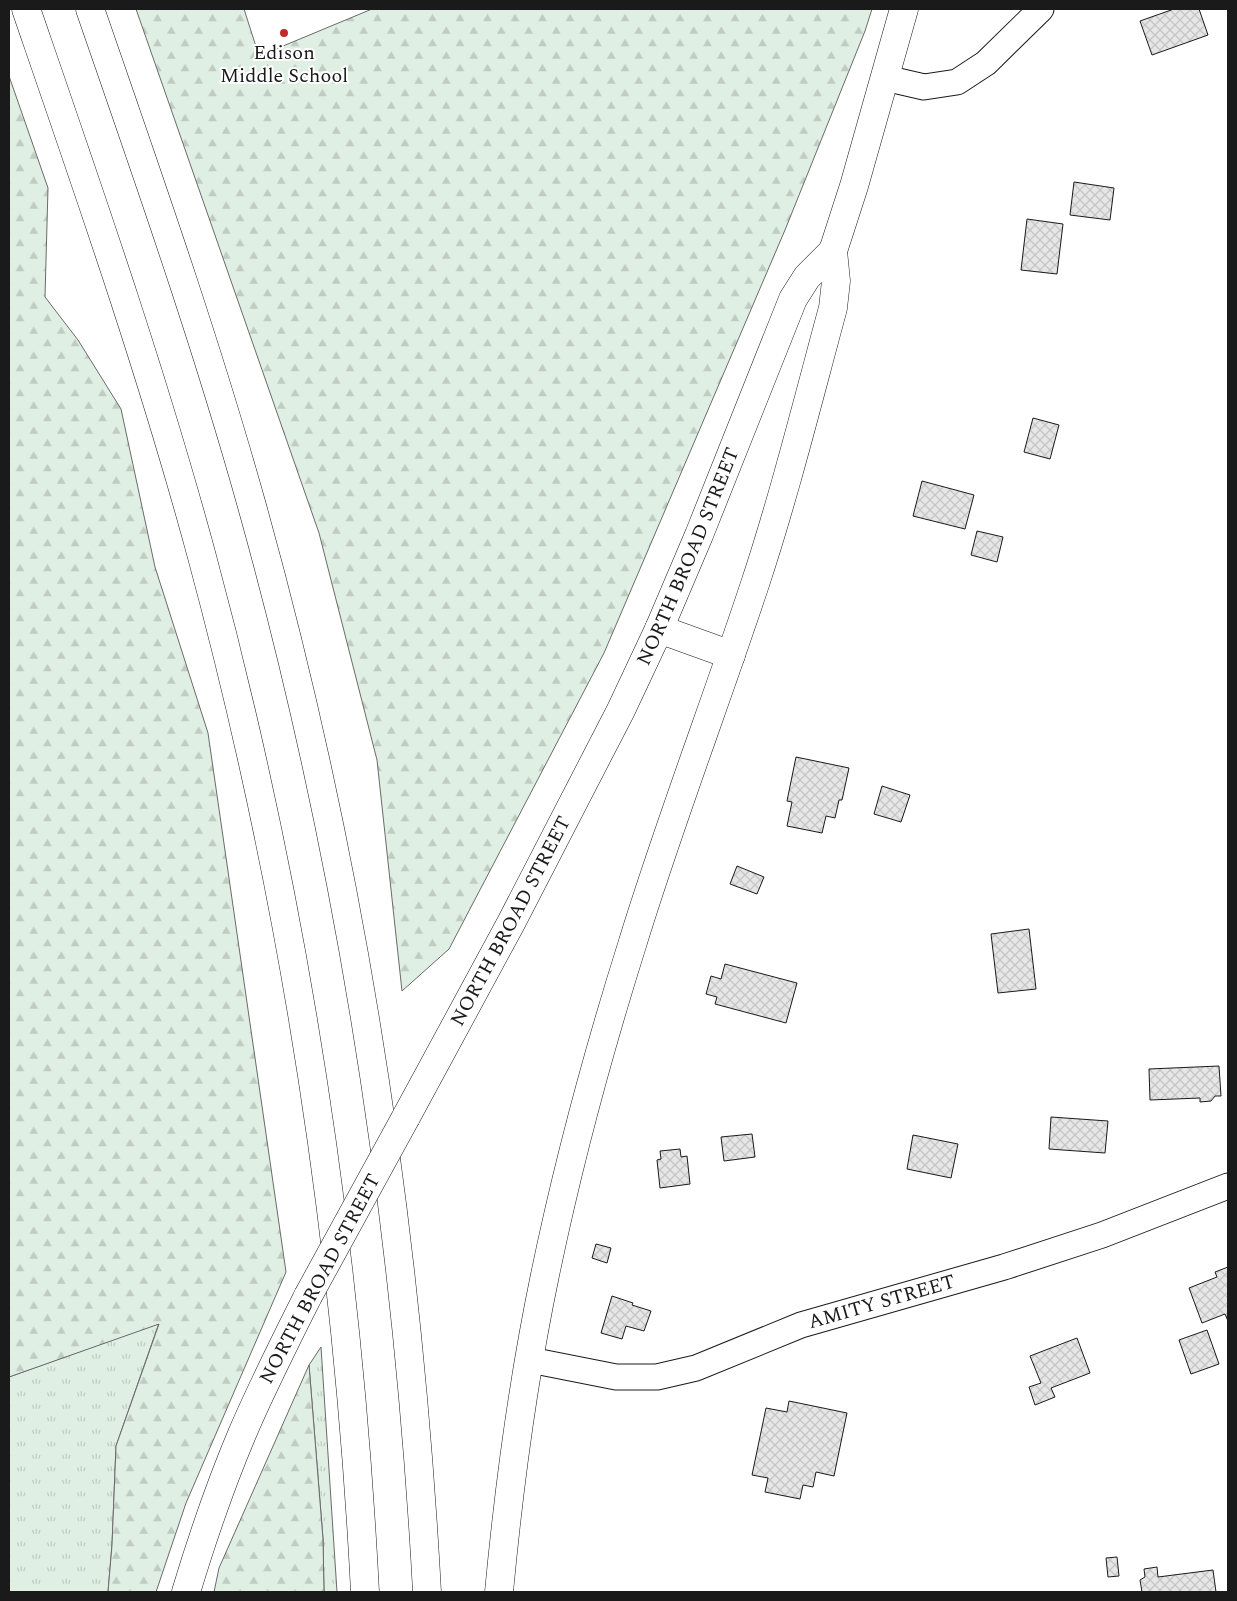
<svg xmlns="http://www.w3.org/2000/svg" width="1237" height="1601" font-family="Spectral,serif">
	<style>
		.grass { fill: url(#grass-tufts); stroke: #6a6a6a }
		.forest { fill: url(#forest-firs); stroke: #6a6a6a }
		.building { fill: url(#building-cross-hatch); stroke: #1a1a1a }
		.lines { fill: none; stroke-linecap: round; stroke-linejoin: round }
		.street-casing { stroke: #1a1a1a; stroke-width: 27 }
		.primary-casing { stroke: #1a1a1a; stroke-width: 29 }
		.highway-casing { stroke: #1a1a1a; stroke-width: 29 }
		.street { stroke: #fff; stroke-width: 25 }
		.primary { stroke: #fff; stroke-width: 28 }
		.highway { stroke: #fff; stroke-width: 28 }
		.primary-bridge-casing { stroke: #1a1a1a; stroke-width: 29; stroke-linecap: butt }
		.primary-bridge { stroke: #fff; stroke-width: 28 }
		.poi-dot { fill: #c62828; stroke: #fff; stroke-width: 2 }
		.labels { text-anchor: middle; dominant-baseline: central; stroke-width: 4; stroke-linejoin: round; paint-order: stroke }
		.poi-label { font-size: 20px; fill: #1a1a1a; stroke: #fff }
		.street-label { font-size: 20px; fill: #1a1a1a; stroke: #fff }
	</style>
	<defs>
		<pattern id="grass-tufts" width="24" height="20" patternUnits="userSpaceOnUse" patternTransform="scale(1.25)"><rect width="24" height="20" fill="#e0efe3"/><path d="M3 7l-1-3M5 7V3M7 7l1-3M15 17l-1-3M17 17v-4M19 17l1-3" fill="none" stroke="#c0ccc2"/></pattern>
		<pattern id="forest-firs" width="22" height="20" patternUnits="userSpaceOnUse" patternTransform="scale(1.25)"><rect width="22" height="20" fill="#e0efe3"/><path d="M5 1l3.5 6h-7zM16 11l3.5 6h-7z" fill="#c0ccc2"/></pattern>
		<pattern id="building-cross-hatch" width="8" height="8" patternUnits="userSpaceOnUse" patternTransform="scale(1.25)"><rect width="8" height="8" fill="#e6e6e6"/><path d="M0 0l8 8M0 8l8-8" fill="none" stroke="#c5c5c5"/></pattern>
	</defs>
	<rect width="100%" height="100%" fill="#fff"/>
	<g class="grass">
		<path d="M159,1323L116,1446L112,1545L108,1592H9V1377Z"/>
		<path d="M321,1347L337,1592H324L323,1539L309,1365Z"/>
	</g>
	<g class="forest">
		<path d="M136,9H244L259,56L372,9H872L865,31L785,230L604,653L449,949L402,991L377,760L319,533Z"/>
		<path d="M9,76L48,188L45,297L78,340L121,409L155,567L208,733L286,1272L186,1503L156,1592H108L112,1545L116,1446L159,1324L9,1377Z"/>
		<path d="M309,1365L323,1539L324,1592H214L219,1568Z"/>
	</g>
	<g class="building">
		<path d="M1174,9H1199L1208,35L1152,55L1140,21Z"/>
		<path d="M1074,182L1114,188L1110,220L1070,215Z"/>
		<path d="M1027,219L1063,224L1057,274L1021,270Z"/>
		<path d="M1033,418L1059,425L1050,459L1024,452Z"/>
		<path d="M922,481L974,495L965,529L913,516Z"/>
		<path d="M977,531L1003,537L997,562L971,555Z"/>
		<path d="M796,757L849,768L842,800H839L835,818L826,816L822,833L787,826L792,802L787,801Z"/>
		<path d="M882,786L910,795L901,822L874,814Z"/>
		<path d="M737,866L764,877L757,894L730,884Z"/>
		<path d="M1029,929L1036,989L998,993L991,934Z"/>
		<path d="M725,964L797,983L786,1023L715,1004L717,997L706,994L711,976L721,979Z"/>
		<path d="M1219,1066L1221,1096H1215L1211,1101L1200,1102V1098L1150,1100L1149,1069Z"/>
		<path d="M1051,1117L1108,1121L1105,1153L1049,1149Z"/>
		<path d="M752,1134L755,1157L724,1161L721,1137Z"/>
		<path d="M913,1135L958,1144L951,1178L907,1169Z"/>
		<path d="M680,1149L681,1157L687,1156L690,1184L660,1188L657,1160L661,1159L660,1151Z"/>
		<path d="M596,1244L611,1248L607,1263L592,1258Z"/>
		<path d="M1228,1267V1321L1225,1314L1202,1323L1189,1288L1217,1277L1215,1272Z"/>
		<path d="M612,1296L633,1303L632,1305L651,1311L644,1331L626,1326L622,1339L601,1333Z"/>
		<path d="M1207,1330L1219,1364L1191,1374L1179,1340Z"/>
		<path d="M1077,1338L1090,1373L1051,1388L1055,1397L1035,1405L1029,1387L1041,1383L1030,1356Z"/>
		<path d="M789,1401L847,1413L834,1476L816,1472L813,1487L803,1485L800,1499L765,1492L768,1478L752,1475L766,1408L787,1412Z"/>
		<path d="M1117,1557L1119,1576L1108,1577L1106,1558Z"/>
		<path d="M1157,1567L1158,1577L1213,1570L1216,1592H1142L1140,1580L1145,1577L1144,1569Z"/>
	</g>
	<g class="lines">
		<defs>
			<g id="street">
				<path d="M885,78L924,87L957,82L986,63L1041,9"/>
				<path id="s1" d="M530,1360L616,1377H657L696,1368L801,1325L1004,1267L1102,1235L1228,1186"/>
			</g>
			<g id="primary">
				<path d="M659,629L731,655"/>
				<path id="s2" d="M406,1117L511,923L621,710L659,629L699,535L793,299L807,277L833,251"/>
				<path d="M186,1592C202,1539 220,1486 242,1434C262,1387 285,1342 308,1296"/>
				<path d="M499,1592C509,1486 523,1380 545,1275C568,1164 598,1053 632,945C669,824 715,705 755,584C785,493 808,400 833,308L836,281L833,251L854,186L904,9"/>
			</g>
			<g id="highway">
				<path d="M26,9C88,189 151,369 201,553C293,892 347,1241 365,1592"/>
				<path d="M90,9C147,174 205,338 252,506C351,860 407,1225 427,1592"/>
			</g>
		</defs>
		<use href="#street" class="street-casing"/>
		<use href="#primary" class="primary-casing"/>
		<use href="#highway" class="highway-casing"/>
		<use href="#street" class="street"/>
		<use href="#primary" class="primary"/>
		<use href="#highway" class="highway"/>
		<defs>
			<path id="primary-bridge" d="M308,1296L406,1117"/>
		</defs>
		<use href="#primary-bridge" class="primary-bridge-casing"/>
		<use href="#primary-bridge" class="primary-bridge"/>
	</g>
	<circle class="poi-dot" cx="284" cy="33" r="5"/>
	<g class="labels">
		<g class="poi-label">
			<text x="284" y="53">Edison<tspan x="284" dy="23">Middle School</tspan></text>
		</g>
		<g class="street-label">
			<text stroke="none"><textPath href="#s2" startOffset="628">NORTH BROAD STREET</textPath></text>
			<text stroke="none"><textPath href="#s2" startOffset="222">NORTH BROAD STREET</textPath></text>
			<text transform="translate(320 1279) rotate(-62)">NORTH BROAD STREET</text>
			<text stroke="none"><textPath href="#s1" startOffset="366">AMITY STREET</textPath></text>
		</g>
	</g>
	<rect width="1237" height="1601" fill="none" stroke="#1a1a1a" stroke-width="20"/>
</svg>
